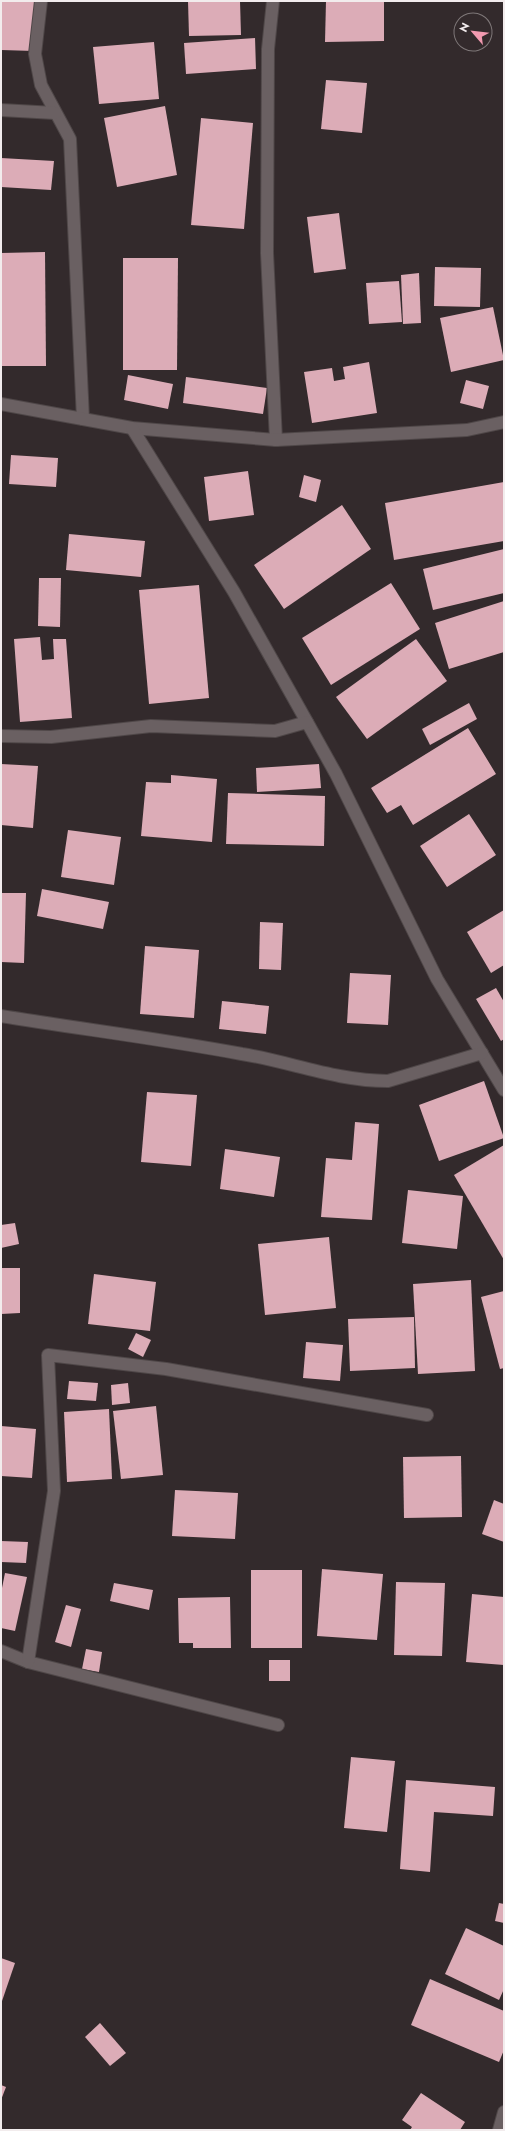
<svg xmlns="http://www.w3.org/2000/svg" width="505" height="2131" font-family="Jost,sans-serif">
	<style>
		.building { fill: #dcacb7 }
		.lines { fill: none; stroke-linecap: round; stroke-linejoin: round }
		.street-casing { stroke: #4f4748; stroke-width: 14 }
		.street { stroke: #6a6062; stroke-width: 12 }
	</style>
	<rect width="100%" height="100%" fill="#332a2c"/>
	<g class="building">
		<path d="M1,1H37L34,51L1,50Z"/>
		<path d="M188,1H240L241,35L189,36Z"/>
		<path d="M326,1H384V41L325,42Z"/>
		<path d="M255,38L256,69L186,74L184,43Z"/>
		<path d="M154,42L159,99L99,104L93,47Z"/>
		<path d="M326,80L367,83L362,133L321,129Z"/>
		<path d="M165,106L177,175L117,187L104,118Z"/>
		<path d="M201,118L253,123L244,229L191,225Z"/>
		<path d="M1,158L54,161L51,190L1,187Z"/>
		<path d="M339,213L346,269L314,273L307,217Z"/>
		<path d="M45,252L46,366H1V253Z"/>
		<path d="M123,258H178L177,370H123Z"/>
		<path d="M435,267L481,268L480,307L434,306Z"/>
		<path d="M419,273L421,323L403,324L401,275Z"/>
		<path d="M399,281L402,322L369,324L366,283Z"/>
		<path d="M493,307L504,360L451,372L440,318Z"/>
		<path d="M369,362L377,413L312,423L304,372L332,368L334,381L345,379L343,367Z"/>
		<path d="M128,375L173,384L168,409L124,400Z"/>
		<path d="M186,377L267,388L263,414L183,403Z"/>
		<path d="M466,380L489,386L483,409L460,403Z"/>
		<path d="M11,455L58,458L56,487L9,484Z"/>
		<path d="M248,471L254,515L209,521L204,477Z"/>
		<path d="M304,475L321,480L316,502L299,497Z"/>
		<path d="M504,482V541L394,560L385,503Z"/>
		<path d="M342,505L371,549L284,609L254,565Z"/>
		<path d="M69,534L145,541L141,577L66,570Z"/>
		<path d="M504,549V593L433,610L423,569Z"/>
		<path d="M39,578H61L60,627L38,626Z"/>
		<path d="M391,583L420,629L331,685L302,638Z"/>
		<path d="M199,585L209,698L149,704L139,590Z"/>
		<path d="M504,601V652L449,669L435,623Z"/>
		<path d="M40,637L42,660L54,659L53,639H66L72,718L20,722L14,639Z"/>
		<path d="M416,639L447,681L367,739L336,697Z"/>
		<path d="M469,703L477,719L430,745L422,729Z"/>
		<path d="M468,728L496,774L413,825L401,805L387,813L371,788Z"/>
		<path d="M1,764L38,766L33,828L1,825Z"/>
		<path d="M319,764L321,788L257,792L256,768Z"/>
		<path d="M171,775L217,779L212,842L141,836L146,782L171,783Z"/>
		<path d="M228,793L325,796L324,846L226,844Z"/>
		<path d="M469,814L496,855L447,887L420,846Z"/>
		<path d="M68,830L121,837L114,885L61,877Z"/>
		<path d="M42,889L109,902L103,929L37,916Z"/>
		<path d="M1,893H26L24,963L1,962Z"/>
		<path d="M504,910V965L491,973L467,932Z"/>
		<path d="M260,922L283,923L281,970L259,969Z"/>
		<path d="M145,946L199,950L194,1018L140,1014Z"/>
		<path d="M350,973L391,975L388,1025L347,1023Z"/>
		<path d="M496,988L504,1002V1039L501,1041L476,999Z"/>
		<path d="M222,1001L269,1006L266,1034L219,1029Z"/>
		<path d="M484,1081L504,1138L439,1161L419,1105Z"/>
		<path d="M147,1092L197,1095L191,1166L141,1162Z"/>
		<path d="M355,1122L379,1124L372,1220L321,1217L326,1158L352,1160Z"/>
		<path d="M504,1145V1260L454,1175Z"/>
		<path d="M225,1149L280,1157L274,1197L220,1189Z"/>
		<path d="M408,1190L463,1196L457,1249L402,1243Z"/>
		<path d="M15,1223L19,1244L1,1248V1225Z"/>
		<path d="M329,1237L336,1308L265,1315L258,1244Z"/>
		<path d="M1,1268H20V1313L1,1314Z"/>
		<path d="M94,1274L156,1282L150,1331L88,1324Z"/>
		<path d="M471,1280L475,1371L418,1374L413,1284Z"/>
		<path d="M504,1291V1368L500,1369L481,1297Z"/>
		<path d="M414,1317L415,1368L350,1371L348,1319Z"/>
		<path d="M136,1333L151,1340L143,1357L128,1349Z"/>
		<path d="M306,1342L343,1345L340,1381L303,1378Z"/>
		<path d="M69,1381L98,1383L96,1401L67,1399Z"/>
		<path d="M128,1383L130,1403L112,1405L111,1385Z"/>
		<path d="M156,1406L163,1475L121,1479L113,1411Z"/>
		<path d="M109,1409L112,1479L67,1482L64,1412Z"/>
		<path d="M1,1426L36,1429L32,1478L1,1476Z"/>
		<path d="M461,1456L462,1517L404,1518L403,1457Z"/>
		<path d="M175,1490L238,1493L235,1539L172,1536Z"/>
		<path d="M494,1500L504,1504V1542L482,1534Z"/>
		<path d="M1,1541L28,1542L26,1563L1,1562Z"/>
		<path d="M322,1569L383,1574L377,1640L317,1636Z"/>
		<rect x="251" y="1570" width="51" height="78"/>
		<path d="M5,1573L27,1577L15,1631L1,1628V1593Z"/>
		<path d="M396,1582L445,1583L442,1656L394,1655Z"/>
		<path d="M114,1583L153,1590L149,1610L110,1601Z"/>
		<path d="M472,1594L504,1597V1665L466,1662Z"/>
		<path d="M230,1597L231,1648H193V1643H179L178,1598Z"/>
		<path d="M66,1605L81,1609L71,1647L55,1642Z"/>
		<path d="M86,1649L102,1652L99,1672L82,1669Z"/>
		<rect x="269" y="1660" width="21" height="21"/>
		<path d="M351,1757L395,1761L387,1832L344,1828Z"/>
		<path d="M406,1780L495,1787L493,1816L434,1812L430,1872L400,1869Z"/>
		<path d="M499,1903L504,1904V1923L495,1921Z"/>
		<path d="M466,1928L504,1946V1989L499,2000L445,1974Z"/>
		<path d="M1,1958L15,1963L1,2004Z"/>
		<path d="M430,1979L504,2011V2050L499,2062L411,2025Z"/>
		<path d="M100,2023L126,2053L110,2066L85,2037Z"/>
		<path d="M1,2085L6,2087L1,2100Z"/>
		<path d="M421,2093L465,2122L460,2130H410L412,2127L402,2120Z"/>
	</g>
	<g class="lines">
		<defs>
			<g id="street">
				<path d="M41,1L35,54L41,85L70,139L83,419"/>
				<path d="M273,1L268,49L267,253L276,440"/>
				<path d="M1,110L55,113"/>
				<path d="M1,404L132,428L276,440L467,430L504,422"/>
				<path d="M132,428L234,592L307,722L336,774L437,979L504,1090"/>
				<path d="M1,736L51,737L151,726L275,731L307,722"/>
				<path d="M1,1016C81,1029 162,1039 242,1054C291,1062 337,1081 388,1081L482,1053"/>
				<path d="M1,1651L28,1662L278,1725"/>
				<path d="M28,1662L54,1491L48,1355L166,1369L427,1415"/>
				<path d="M499,2130L504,2112"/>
			</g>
		</defs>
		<use href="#street" class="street-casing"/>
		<use href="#street" class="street"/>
	</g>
	<rect width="505" height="2131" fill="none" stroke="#f2eced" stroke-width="4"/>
	<g transform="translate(473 32) rotate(298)"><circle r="19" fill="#332a2c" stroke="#7f7879"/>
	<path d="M0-3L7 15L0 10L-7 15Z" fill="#f29ab0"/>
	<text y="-6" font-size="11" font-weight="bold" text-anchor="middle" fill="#f2eced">N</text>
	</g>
</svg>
